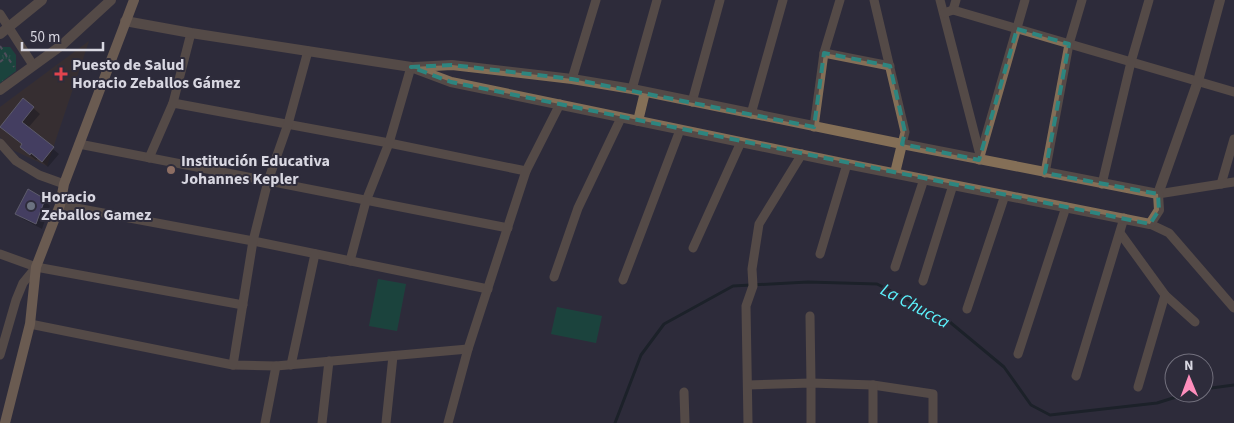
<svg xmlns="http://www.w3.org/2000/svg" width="1234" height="423" font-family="'Source Sans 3',sans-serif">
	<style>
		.medical { fill: #413226 }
		.grass { fill: url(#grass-tufts) }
		.pitch { fill: #066141 }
		.shadow { fill: #0007 }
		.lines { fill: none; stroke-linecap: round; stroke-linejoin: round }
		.stream { stroke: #071516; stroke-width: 3 }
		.building { fill: #5f5491; stroke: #9593a5 }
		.path { stroke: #797784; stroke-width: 2; stroke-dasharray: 4 4; stroke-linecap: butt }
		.minor { stroke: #846f57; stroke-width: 9 }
		.tertiary { stroke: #846f57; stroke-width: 10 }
		.secondary { stroke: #b4946d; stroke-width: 10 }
		.marked { fill: none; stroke: #2d857f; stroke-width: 4; stroke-dasharray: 10 6; stroke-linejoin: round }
		.health-dot { fill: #e0444e; stroke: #2e2c3b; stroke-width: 2 }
		.education-dot { fill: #8d6e63; stroke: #2e2c3b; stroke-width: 2 }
		.worship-dot { fill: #6b7280; stroke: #2e2c3b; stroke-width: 2 }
		.labels { text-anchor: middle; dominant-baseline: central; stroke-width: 4; stroke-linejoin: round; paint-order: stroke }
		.poi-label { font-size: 16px; font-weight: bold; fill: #d8d7e1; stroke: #2e2c3b; text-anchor: start }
		.water-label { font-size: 18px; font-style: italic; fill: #5cf3fe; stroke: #2e2c3b }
	</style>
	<defs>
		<pattern id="grass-tufts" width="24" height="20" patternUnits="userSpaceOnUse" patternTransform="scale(1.25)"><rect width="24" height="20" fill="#066141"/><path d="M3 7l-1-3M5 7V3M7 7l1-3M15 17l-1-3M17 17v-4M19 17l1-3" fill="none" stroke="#2a775c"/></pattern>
	</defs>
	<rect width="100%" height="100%" fill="#2e2c3b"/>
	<path class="medical" d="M89,41L47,166L13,150L0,137V107Z"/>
	<path class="grass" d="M0,47H10L16,55V71L0,83Z"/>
	<g class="pitch">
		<path d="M378,279L406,284L397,331L369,326Z"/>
		<path d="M557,307L602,316L596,343L551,334Z"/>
	</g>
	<g class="shadow">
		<path d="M23,99L40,114L28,128L59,154L48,167L38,158L36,160L27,153L23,145L7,132Z"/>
		<path d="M44,200L50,206L42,229L23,219L17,213Z"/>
	</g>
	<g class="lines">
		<g class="stream">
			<path d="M1204,389L1234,385"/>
			<path d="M615,423L641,355L664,324L733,286L808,282L877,284L945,318L1004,367L1031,405L1050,415L1157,403L1189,393"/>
		</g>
	</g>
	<g class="building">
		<path d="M23,98L34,107L22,122L54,147L42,162L31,153L30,155L20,147L22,144L0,127Z"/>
		<path d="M28,189L45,199L36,224L15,214Z"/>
	</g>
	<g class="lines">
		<g class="path">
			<path d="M0,46L14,67"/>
			<path d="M0,62L7,56"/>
		</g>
		<g class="minor">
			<path d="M874,0L905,132L902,144"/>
			<path d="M940,0L980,155"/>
			<path d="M953,10L956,0"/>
			<path d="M944,13L953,10L1234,92"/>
			<path d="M0,14L33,65"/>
			<path d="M824,53L890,66"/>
			<path d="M572,79L596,0"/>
			<path d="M632,89L657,0"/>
			<path d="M692,102L720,0"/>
			<path d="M173,103L389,143L526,171"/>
			<path d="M751,114L783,0"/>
			<path d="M814,127L824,53L840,0"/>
			<path d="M0,143L16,161L39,175L64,184"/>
			<path d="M79,144L508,228"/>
			<path d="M149,158L173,103L191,33"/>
			<path d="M979,160L1025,0"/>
			<path d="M1045,173L1069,44L1082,0"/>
			<path d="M1102,184L1131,62L1149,0"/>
			<path d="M1221,184L1234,139"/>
			<path d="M1158,194L1234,182"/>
			<path d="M60,205L253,241L488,289"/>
			<path d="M1150,224L1169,233L1234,308"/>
			<path d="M1120,233L1165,295L1195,322"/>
			<path d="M693,248L741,142"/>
			<path d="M0,254L36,267L243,305"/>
			<path d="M820,254L847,164"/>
			<path d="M350,261L366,201L389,143L411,67"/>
			<path d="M895,267L924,179"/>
			<path d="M554,277L578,208L621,118"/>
			<path d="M623,280L680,130"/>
			<path d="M923,281L953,185"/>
			<path d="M967,309L1005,195"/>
			<path d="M810,316L811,383V423"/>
			<path d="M30,324L233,365L276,366L468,349"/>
			<path d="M1018,354L1066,207"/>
			<path d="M0,355L16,300L23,283L36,267"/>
			<path d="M233,365L253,241L268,181L288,124L308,51"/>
			<path d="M291,365L315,254"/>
			<path d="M1076,376L1124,218"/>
			<path d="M748,385L811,383L873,385L933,394V423"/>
			<path d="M1138,387L1165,295"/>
			<path d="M684,392L685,423"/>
			<path d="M265,423L276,366"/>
			<path d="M322,423L329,361"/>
			<path d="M386,423L393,356"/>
			<path d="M448,423L468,349L526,171L560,104"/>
			<path d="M748,423L746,306L753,286L752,269L759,224L802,154"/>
			<path d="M873,423V385"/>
		</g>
		<g class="tertiary">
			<path d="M125,21L191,33L411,67L451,82L847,164L1150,224L1159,210L1158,194L1198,81L1220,0"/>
			<path d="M0,34L42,0"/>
			<path d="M415,67L452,65L572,79L632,89L902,144L1158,194"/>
			<path d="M0,90L62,45L111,0"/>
			<path d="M638,121L645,92"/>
			<path d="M895,173L902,144"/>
		</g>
		<path class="secondary" d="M5,423L30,324L36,267L60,205L64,184L134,0"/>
	</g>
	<path d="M0 0H1234V423H0ZM1017,29L1069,44L1045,173L1158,194L1159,210L1150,224L451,82L411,67L452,65L572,79L814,127L824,53L890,66L905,132L902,144L979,160Z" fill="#2e2c3b" fill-opacity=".55" fill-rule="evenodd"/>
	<path class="marked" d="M1017,29L1069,44L1045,173L1158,194L1159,210L1150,224L451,82L411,67L452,65L572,79L814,127L824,53L890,66L905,132L902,144L979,160Z"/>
	<path class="health-dot" d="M58.5 66.5h5v5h5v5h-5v5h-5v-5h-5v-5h5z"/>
	<circle class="education-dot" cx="171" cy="170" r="5"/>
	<circle class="worship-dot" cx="31" cy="206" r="5"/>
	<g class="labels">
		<g class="poi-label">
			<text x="72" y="65">Puesto de Salud<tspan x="72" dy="18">Horacio Zeballos Gámez</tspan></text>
			<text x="181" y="161">Institución Educativa<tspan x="181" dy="18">Johannes Kepler</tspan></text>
			<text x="41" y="197">Horacio<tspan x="41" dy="18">Zeballos Gamez</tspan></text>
		</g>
		<g class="water-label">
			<text transform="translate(915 306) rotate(28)">La Chucca</text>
		</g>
	</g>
	<g transform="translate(1189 378) rotate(359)"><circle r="24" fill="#2e2c3b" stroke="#72707d"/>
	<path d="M0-4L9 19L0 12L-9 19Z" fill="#fe8ebc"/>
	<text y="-8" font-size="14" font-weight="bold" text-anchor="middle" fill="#d8d7e1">N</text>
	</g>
	<path d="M22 42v8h81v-8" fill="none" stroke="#d8d7e1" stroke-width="2.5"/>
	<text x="30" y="42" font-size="15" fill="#d8d7e1" stroke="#2e2c3b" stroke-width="4" paint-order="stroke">50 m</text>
</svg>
